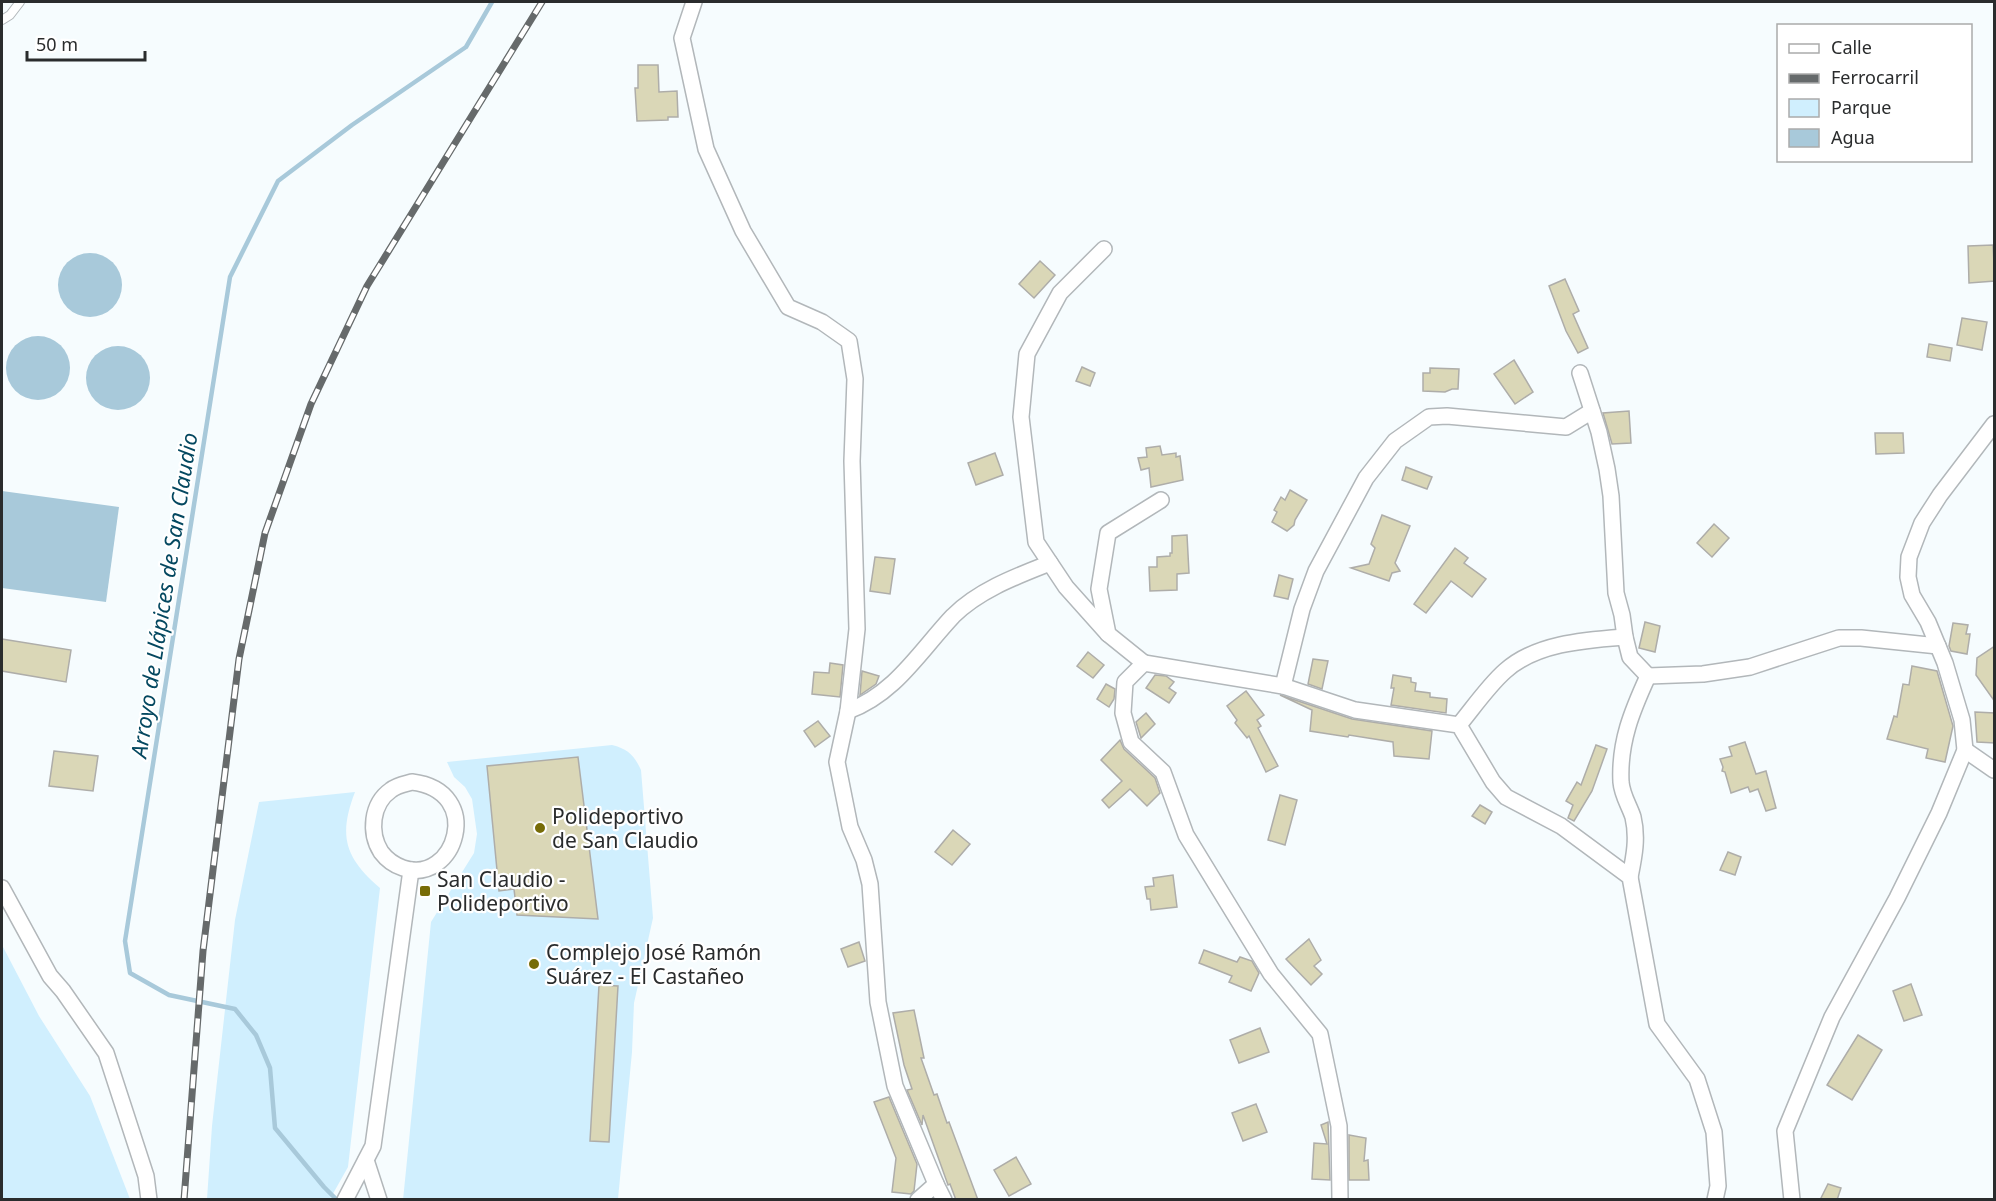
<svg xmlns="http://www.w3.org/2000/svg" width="1996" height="1201" font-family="'Noto Sans',sans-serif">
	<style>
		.green { fill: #d0effe }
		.water { fill: #a8c9da }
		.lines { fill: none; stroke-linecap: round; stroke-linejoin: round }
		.stream { stroke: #a8c9da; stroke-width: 4.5 }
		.building { fill: #dad7b7; stroke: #aeada9; stroke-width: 1.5 }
		.service-casing { stroke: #b2b7ba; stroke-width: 10 }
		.minor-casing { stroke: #b2b7ba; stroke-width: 18 }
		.service { stroke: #fff; stroke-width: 8 }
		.minor { stroke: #fff; stroke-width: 15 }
		.rail-casing { stroke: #666a6b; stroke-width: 7 }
		.rail { stroke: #fff; stroke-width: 4.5; stroke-dasharray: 14; stroke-linecap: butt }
		.poi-dot { fill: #776c07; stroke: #fff; stroke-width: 2 }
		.labels { text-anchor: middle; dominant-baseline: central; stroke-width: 4.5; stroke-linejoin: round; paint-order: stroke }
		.poi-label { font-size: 21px; fill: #2a2c2d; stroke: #fff; text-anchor: start }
		.water-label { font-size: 22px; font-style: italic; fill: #044860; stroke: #fff }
	</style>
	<rect width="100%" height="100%" fill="#f6fcfe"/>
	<g class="green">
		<path d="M612,745C628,749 634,755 641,770L653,918L634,1003L632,1052L618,1199L403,1200L431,922L474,853L477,834L472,799L465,787L454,777L447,762Z"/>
		<path d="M355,792C338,836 345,858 380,888L348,1167L330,1199H207L212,1126L235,920L259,802Z"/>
		<path d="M2,945L39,1016L90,1096L130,1199H2Z"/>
	</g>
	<g class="water">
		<circle cx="90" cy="285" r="32"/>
		<circle cx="38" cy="368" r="32"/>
		<circle cx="118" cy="378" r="32"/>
		<path d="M2,491L119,507L106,602L2,588Z"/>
	</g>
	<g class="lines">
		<path class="stream" d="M337,1200L324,1187L275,1128L270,1068L256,1035L235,1009L169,995L130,973L125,941L230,277L278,181L352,125L466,47L492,2"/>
	</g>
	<g class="building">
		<path d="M638,65H658L659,92L677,91L678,117H668V120L637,121L635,88H638Z"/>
		<path d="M1993,245L1995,281L1969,283L1968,246Z"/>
		<path d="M1040,261L1055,275L1034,298L1019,284Z"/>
		<path d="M1565,279L1579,311L1573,314L1588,348L1578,353L1566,331L1549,286Z"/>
		<path d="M1962,318L1987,322L1982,350L1957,345Z"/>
		<path d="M1929,344L1952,348L1950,361L1927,357Z"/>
		<path d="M1514,360L1533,392L1515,404L1494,374Z"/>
		<path d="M1082,367L1095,373L1090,386L1076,381Z"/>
		<path d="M1430,368L1459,369L1458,389H1452L1445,392L1423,391V373H1430Z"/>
		<path d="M1629,411L1631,443L1612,444L1603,413Z"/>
		<path d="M1875,433H1903L1904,453L1876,454Z"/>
		<path d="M1160,446L1162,455L1176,453V457L1180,456L1183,480L1151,487L1149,468L1141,470L1138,458L1147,457L1146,448Z"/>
		<path d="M995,453L1003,475L976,485L968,463Z"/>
		<path d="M1406,467L1432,477L1427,489L1402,480Z"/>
		<path d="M1290,490L1307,500L1295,520L1294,525L1287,531L1272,522L1277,512L1274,510L1281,497L1285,500Z"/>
		<path d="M1382,515L1410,526L1395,563L1400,571L1392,573L1389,581L1351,568L1369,564L1375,548L1371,544Z"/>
		<path d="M1714,524L1729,538L1712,557L1697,543Z"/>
		<path d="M1187,535L1189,573L1177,574V590L1150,591L1149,567H1157V557L1170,556V553H1172V536Z"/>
		<path d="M1455,548L1468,558L1464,563L1486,579L1472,597L1451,581L1426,613L1414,604Z"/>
		<path d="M875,557L895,559L890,594L870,591Z"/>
		<path d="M1279,575L1293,579L1288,599L1274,596Z"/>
		<path d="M1645,622L1660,626L1655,652L1639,648Z"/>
		<path d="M1953,623L1968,625L1966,634H1970L1967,654L1951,651L1949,646Z"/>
		<path d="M2,639L71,650L66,682L2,671Z"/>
		<path d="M1995,646V702L1976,675L1977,658Z"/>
		<path d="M1088,652L1104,665L1093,678L1077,666Z"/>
		<path d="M1313,659L1328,661L1322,689L1308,684Z"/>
		<path d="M830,663L843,665L840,697L812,694L814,672L829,673Z"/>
		<path d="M1912,666L1937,671L1953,726L1945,762L1926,758L1928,749L1887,739L1894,716L1897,717L1903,684L1909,685Z"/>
		<path d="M862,671L879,676L876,684L860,695Z"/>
		<path d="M1155,675L1166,676L1174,682L1169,688L1176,693L1169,703L1146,688Z"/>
		<path d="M1393,675L1411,678V682L1416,683L1415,691L1430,693V697L1447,699L1446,713L1391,705L1394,688H1391Z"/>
		<path d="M1106,684L1115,689L1114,699L1109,707L1097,699Z"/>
		<path d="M1246,691L1264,715L1257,720L1261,726L1258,728L1278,766L1266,772L1249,736L1247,738L1235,723L1237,720L1227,706Z"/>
		<path d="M1280,695L1352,719L1432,731L1429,759L1394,756L1393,742L1349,735L1348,737L1310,731L1312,710Z"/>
		<path d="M1975,712L1995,713V743L1977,742Z"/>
		<path d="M1146,713L1155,724L1141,738L1136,722Z"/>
		<path d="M818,721L830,736L815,747L804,731Z"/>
		<path d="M1120,740L1124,749L1155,778L1160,793L1147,806L1130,789L1109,808L1102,800L1122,781L1101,760Z"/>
		<path d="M1745,742L1756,774L1766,771L1776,808L1766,811L1758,789L1750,792L1748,787L1731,793L1725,772L1722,771L1723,767L1720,759L1732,756L1729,747Z"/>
		<path d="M1596,745L1607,749L1592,791L1574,821L1568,818L1573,805L1566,801L1577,782L1581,785Z"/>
		<path d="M54,751L98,756L93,791L49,786Z"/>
		<path d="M578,757L598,919L517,915L514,889L499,891L487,766Z"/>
		<path d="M1280,795L1297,800L1285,845L1268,840Z"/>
		<path d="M1480,805L1492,812L1485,824L1472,816Z"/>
		<path d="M953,830L970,844L952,865L935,852Z"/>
		<path d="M1728,852L1741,857L1735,875L1720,870Z"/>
		<path d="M1173,875L1177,907L1151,910L1150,899H1147L1145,887L1154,886L1153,878Z"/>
		<path d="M1309,939L1321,960L1314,966L1322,974L1311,985L1286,959Z"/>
		<path d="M859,942L865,961L848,967L841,949Z"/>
		<path d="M1204,950L1237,962L1240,957L1252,961L1259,973L1251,991L1229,982L1232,976L1199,963Z"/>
		<path d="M1911,984L1922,1015L1904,1021L1893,991Z"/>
		<path d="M599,985L618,986L609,1142L590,1141Z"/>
		<path d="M914,1010L924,1058H921L934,1095L937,1094L947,1123L949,1122L978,1200H956L950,1184L948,1185L923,1115L922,1125L907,1090L912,1089L904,1065L893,1013Z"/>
		<path d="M1260,1028L1269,1052L1239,1063L1230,1040Z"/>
		<path d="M1858,1035L1882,1050L1852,1100L1827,1085Z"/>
		<path d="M889,1097L917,1164L914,1191L911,1194L892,1192L896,1158L874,1102Z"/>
		<path d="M1256,1104L1267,1132L1243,1141L1232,1113Z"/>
		<path d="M1328,1122L1330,1180L1312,1179L1314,1143L1327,1144L1321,1125Z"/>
		<path d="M1349,1135L1366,1138L1364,1161L1368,1160L1369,1180H1349Z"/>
		<path d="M1016,1157L1031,1184L1009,1196L994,1170Z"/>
		<path d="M1828,1184L1841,1188L1837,1200H1820Z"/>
	</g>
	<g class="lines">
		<defs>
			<path id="service" d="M2,20L10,15L20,2"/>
			<g id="minor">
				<path d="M694,2L682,38L706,149L743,231L788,307L822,322L849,341L855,379L852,461L857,629L848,711L837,762L850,827L864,860L870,884L878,1002L895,1086L936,1184"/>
				<path d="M1104,249L1060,293L1027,354L1021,417L1036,542L1066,587L1108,634"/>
				<path d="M1580,373L1599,432L1607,469L1611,496L1616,593L1622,615L1625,637L1630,657L1648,676C1632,711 1619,742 1621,782C1622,795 1629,805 1633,817C1638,838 1634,857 1630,877"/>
				<path d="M1144,663L1108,634L1099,589L1108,533L1161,500"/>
				<path d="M1648,676L1703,674L1750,667L1839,638H1861L1938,646"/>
				<path d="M1283,686L1302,609L1316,571L1366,478L1395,441L1429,417L1447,416L1566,427L1592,411"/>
				<path d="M848,711C895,694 920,651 953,616C979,590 1017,576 1050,563"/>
				<path d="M1459,725C1473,708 1489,685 1505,671C1536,643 1585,640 1625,637"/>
				<path d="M1965,750L1994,770"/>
				<path d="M412,782C486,791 455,886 403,868C394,865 387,860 381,852C369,833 371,804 391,790C397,785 405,784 412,782Z"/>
				<path d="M2,888L50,976L63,991L106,1053L146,1176L149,1200"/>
				<path d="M366,1160L379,1200"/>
				<path d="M345,1200L373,1146L411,870"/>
				<path d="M918,1200L936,1184L944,1200"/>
				<path d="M1340,1200L1339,1126L1320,1034L1271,974L1186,835L1163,772L1131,742L1123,713L1125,682L1144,663L1283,686L1355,710L1459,725L1493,782L1506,797L1561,826L1630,877L1657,1024L1697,1079L1714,1132L1718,1186L1715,1200"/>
				<path d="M1792,1200L1785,1131L1832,1017L1897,898L1939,813L1965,750L1962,720L1945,663L1928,622L1912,595L1908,577L1909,557L1922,523L1940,495L1994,424"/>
			</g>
		</defs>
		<use href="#service" class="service-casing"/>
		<use href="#minor" class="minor-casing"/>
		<use href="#service" class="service"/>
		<use href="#minor" class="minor"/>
		<defs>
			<path id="rail" d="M184,1200L203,951L239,659L265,533L311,404L367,286L542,2"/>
		</defs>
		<use href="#rail" class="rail-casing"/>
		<use href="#rail" class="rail"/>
	</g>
	<g class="poi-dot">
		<circle cx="540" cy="828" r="6"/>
		<rect x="419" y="885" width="12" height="12" rx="3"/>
		<circle cx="534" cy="964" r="6"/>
	</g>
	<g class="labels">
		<g class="poi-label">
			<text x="552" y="816">Polideportivo<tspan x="552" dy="24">de San Claudio</tspan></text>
			<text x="437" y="879">San Claudio -<tspan x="437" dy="24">Polideportivo</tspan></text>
			<text x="546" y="952">Complejo José Ramón<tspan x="546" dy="24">Suárez - El Castañeo</tspan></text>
		</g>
		<g class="water-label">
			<text transform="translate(163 595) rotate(-81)">Arroyo de Llápices de San Claudio</text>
		</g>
	</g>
	<rect width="1996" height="1201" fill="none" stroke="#2a2c2d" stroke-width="6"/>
	<rect x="1777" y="24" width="195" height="138" fill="#ffffff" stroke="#aaabab" stroke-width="1.5"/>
	<rect x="1789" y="44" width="30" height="9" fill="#ffffff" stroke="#aaabab" stroke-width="1.5"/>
	<text x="1831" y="54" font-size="18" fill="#2a2c2d">Calle</text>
	<rect x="1789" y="74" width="30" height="9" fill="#666a6b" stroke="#aaabab" stroke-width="1.5"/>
	<text x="1831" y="84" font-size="18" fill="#2a2c2d">Ferrocarril</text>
	<rect x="1789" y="99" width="30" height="18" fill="#d0effe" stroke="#aaabab" stroke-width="1.5"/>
	<text x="1831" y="114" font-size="18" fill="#2a2c2d">Parque</text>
	<rect x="1789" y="129" width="30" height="18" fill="#a8c9da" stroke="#aaabab" stroke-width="1.5"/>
	<text x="1831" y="144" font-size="18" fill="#2a2c2d">Agua</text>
	<path d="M27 51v9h118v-9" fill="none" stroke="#2a2c2d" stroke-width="3"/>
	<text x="36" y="51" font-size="18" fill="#2a2c2d" stroke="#ffffff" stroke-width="4.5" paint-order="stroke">50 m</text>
</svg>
